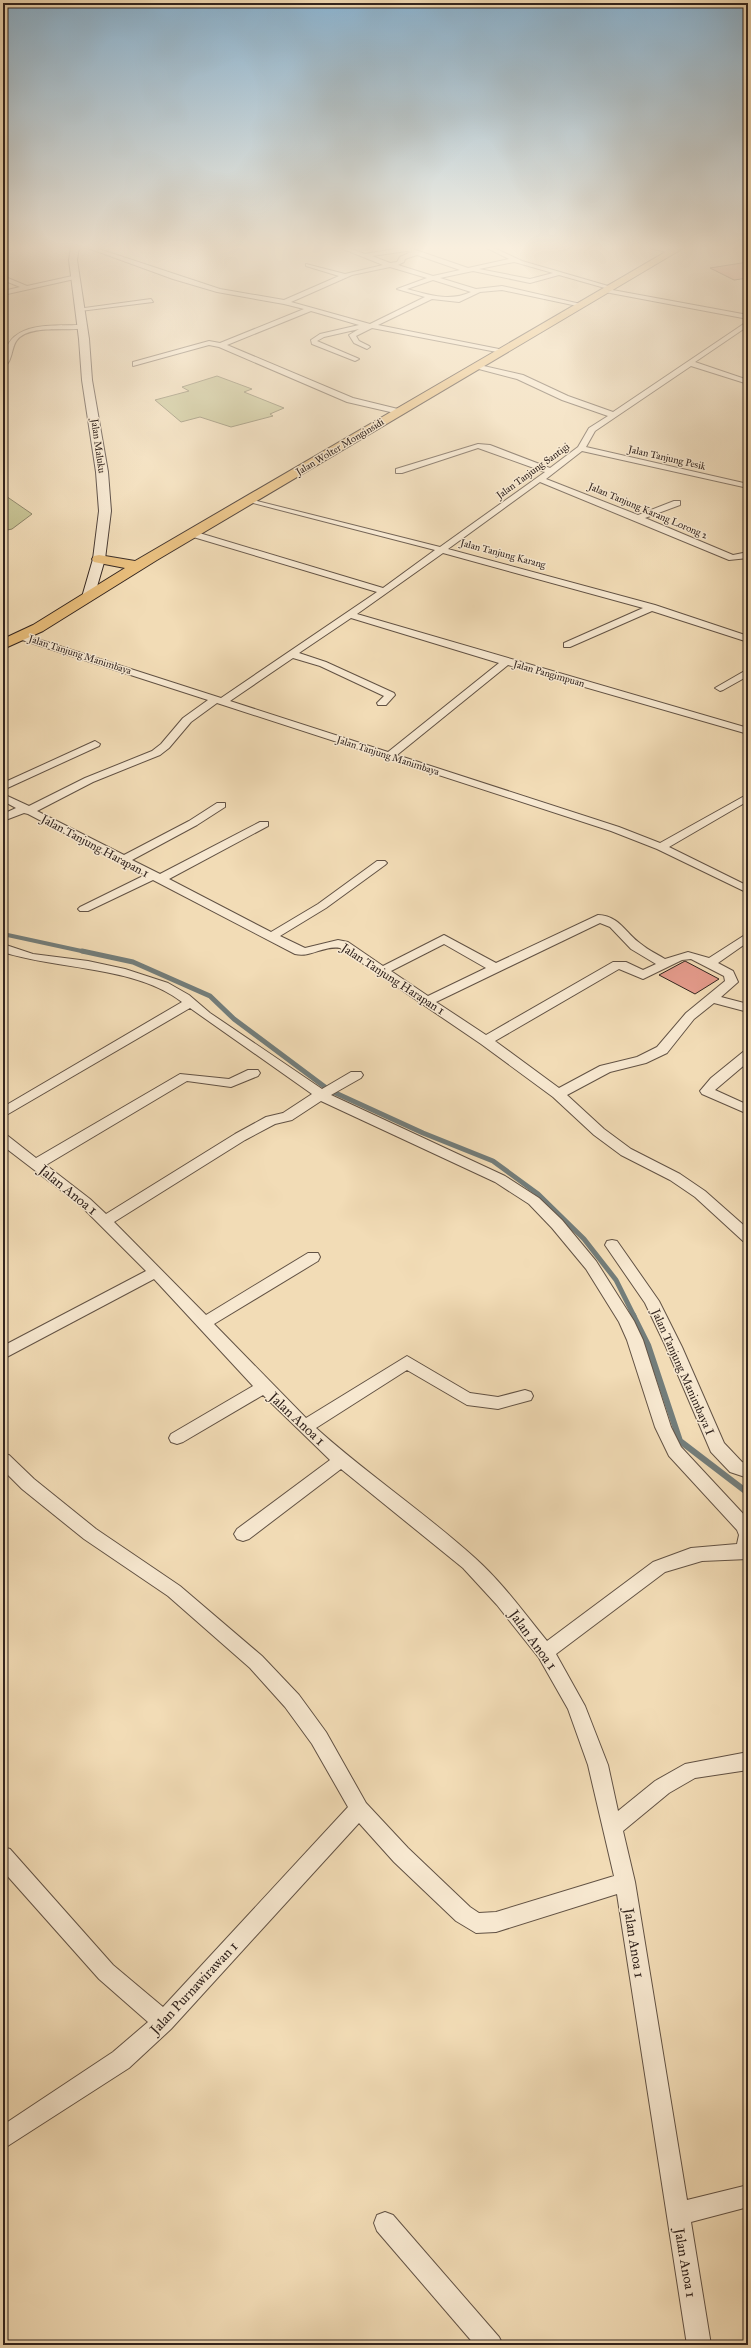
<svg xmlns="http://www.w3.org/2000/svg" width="751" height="2348" font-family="'IM FELL Great Primer',serif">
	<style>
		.green { fill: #c0bf8a; stroke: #797254 }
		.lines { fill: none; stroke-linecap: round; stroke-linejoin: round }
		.stream-far2 { stroke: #737d7a; stroke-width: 4 }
		.stream-far1 { stroke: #737d7a; stroke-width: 5 }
		.stream { stroke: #737d7a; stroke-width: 6 }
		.building { fill: #e59b8c; stroke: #32241e }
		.minor-casing { stroke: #625244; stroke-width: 2 }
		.tertiary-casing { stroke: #625244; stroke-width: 1 }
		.secondary-casing { stroke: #32241e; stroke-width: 2 }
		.trunk-casing { stroke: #32241e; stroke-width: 2 }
		.minor { fill: #f7e8d0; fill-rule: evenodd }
		.tertiary { fill: #f7e8d0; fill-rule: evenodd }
		.secondary { fill: #f7e8d0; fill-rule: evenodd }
		.trunk { fill: #e9be7b; fill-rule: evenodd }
		.labels { text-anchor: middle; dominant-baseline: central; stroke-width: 3; stroke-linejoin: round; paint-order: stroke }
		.far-street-label { font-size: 10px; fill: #32241e; stroke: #f7e8d0 }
		.street-label { font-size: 12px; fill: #32241e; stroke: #f7e8d0 }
		.near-street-label { font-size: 14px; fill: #32241e; stroke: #f7e8d0 }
	</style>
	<rect width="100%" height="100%" fill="#f2dcb6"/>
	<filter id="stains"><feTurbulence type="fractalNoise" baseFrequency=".005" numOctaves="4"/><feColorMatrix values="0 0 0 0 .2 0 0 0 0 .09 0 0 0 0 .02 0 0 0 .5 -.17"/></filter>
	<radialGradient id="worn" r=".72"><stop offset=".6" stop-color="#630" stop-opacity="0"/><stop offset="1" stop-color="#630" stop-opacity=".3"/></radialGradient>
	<g class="green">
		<path d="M217,376L252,389L244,392L284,408L270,414L273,416L231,427L200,417L181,422L155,400L189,391L182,387Z"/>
		<path d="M3,494L32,514L12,529L3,531Z"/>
	</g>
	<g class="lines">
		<path class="stream-far2" d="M3,934L86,952"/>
		<path class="stream-far1" d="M82,951L133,962L210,996L234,1019L329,1090L423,1133L493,1161L538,1194L584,1239L616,1280L634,1316"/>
		<path class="stream" d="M633,1315L648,1345L680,1441L748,1493"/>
	</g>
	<g class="building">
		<path d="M748,262V278L734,280L710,268Z"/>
		<path d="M685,961L719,979L695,994L659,975Z"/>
	</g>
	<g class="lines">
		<defs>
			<g id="minor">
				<path d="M85,247H93L220,289L284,300L339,276L306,266V264L345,274L383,265L338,247H345L365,254L407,247L468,268L509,259L485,247H492L522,261L615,288L612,290L559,275L530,283L473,271L440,278L476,289L502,286L585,305L582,307L502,290L480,292L459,302L432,299L378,325L504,350L505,351L502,353L372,328L356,336L359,341L369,346L370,347L367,349L354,343L349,335L359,329L324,337L317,341L357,358L359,359L355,361L312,344L311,340L320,334L359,325L311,311L227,345L353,398L402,410L403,412L399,414L347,402L219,347L209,345L133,366V362L209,341L220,343L304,309L284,304L217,292L173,279ZM407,251L411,252L400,257L397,262L390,263L372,256ZM417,255L460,270L433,276L398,265L404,262L405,259ZM514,262L518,263L553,273L530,279L479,269ZM390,267L427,278L397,289L425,297L370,324L291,302L352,275ZM433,280L471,292C449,302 430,295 407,289Z"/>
				<path d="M644,247H656L675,251L672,253Z"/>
				<path d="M77,275L79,278L3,295V291L20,287L3,280V276L27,286Z"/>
				<path d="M607,289L748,315V319L605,292Z"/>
				<path d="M151,299L153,302L80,311L77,309Z"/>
				<path d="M748,321V326L695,362L748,380V384L691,366L595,431L586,447L748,484V488L582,451L546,479L638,515L674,501H680V505L645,518L733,555L748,552V558L729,560L540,482L448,549L655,605L748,636V642L652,611L570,647H564V643L643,608L443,553L357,614L748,728V734L508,665L397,755L619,827L660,843L748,794V801L669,847L748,886V893L657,849L611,831L217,703L191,722L169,748L160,755L93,782L37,811L124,855L189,821L217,803H225V807L197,825L132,860L160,874L260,822H268V826L169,879L271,932L318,904L377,861H385L387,863L385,865L326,908L280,936L305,948L338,940L348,942L383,966L444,935L496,963L598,915C620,916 625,933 641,944C648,950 657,954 665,959L688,952L709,958L748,933V942L718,963L733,971L738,982L721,997L748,1004V1012L714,1003L694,1019L667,1053L646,1063L610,1072L567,1095L604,1129L631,1149L680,1174L705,1191L748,1229V1242L743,1241L695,1197L670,1180L621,1155L594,1135L553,1097L481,1044L340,948C324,945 311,958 295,954L153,880L88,911H80L78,909L80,907L145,875L28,814L24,813L3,821V814L16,808L3,801V794L29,806L85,778L152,751L161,744L183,718L208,700L19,639V635H25L221,698L377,592L190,536V532H196L383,588L435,550L245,501L249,499L440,547L545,472L478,448L402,473H396V469L478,444L490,445L550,468L578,447L589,428L608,416L562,400L517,379L475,368V364L523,375L568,396L613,412ZM351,618L499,663L388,752L230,701L293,658L320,666L384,696L377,703L378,705H386L395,695L394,693L326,662L299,653ZM600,923L610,927L631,949L656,964L643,970L626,962H613L486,1035L436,1002ZM444,944L486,968L428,996L391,971ZM691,959L724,976L725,981L686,1013L657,1047L637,1057L600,1066L559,1088L495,1041L619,969L643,979L682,960Z"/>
				<path d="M82,325L84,328C66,332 30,324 17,340C11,347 13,363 3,367C3,320 48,326 82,325Z"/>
				<path d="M748,669V676L723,690L720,691L715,688Z"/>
				<path d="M95,741L100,744L99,746L3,790V783Z"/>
				<path d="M3,944L33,954L88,961L125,969L168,983L189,995L210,1013L322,1089L351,1072H361L363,1075L361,1078L331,1095L505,1176L539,1198L562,1220L596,1261L634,1321L643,1340L671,1427L681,1447L748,1519V1559L702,1561L665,1572L556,1654L585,1706L608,1765L618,1811L655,1781L685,1764L748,1752V1770L695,1778L669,1793L623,1831L635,1882L687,2200L748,2185V2207L691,2222L711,2345H687L617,1894L496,1932L476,1933L456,1921L394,1862L359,1823L171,2029L129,2068L3,2149V2125L113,2052L148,2022L99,1979L3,1871V1847L10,1849L113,1965L163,2007L348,1807L312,1744L285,1707L250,1668L168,1596L84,1539L22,1489L3,1470V1454L9,1455L34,1479L96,1529L180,1586L262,1656L299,1695L326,1732L366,1803L408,1848L470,1907L479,1913L496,1912L614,1876L588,1765L568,1709L539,1658L497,1605L463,1568L341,1469L249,1539L243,1541L237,1539L234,1534L237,1529L330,1460L263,1395L183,1442L177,1444L171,1442L169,1438L171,1434L253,1386L154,1279L3,1359V1346L146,1271L80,1205L3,1146V1135L8,1136L36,1158L180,1074L229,1079L248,1070H258L260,1073L258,1076L231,1087L187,1081L46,1165L90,1199L106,1214L235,1134L266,1117L283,1113L312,1094L190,1008L3,1117V1107L182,1002C136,966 58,970 3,952ZM321,1101L495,1182L529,1204L552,1228L586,1269L619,1322L627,1340L655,1427L669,1456L737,1530L739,1535L737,1544L691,1548L653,1562L547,1641C524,1613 502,1582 475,1558C424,1512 367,1474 316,1428L407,1370L467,1405L498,1409L531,1400L533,1396L531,1392L525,1390L498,1397L470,1393L407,1356L306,1418L214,1324L318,1261L320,1257L318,1253H308L206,1315L114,1222L245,1140L275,1124L292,1120Z"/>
				<path d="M748,1051V1062L715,1090L748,1105V1114L702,1094L700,1091L711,1078L743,1052Z"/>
				<path d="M612,1240L617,1241L659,1301L682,1347L724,1443L742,1462L748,1464V1478L730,1472L711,1452L666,1347L645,1303L605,1245L607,1241Z"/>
				<path d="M385,2212L393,2215L499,2337L503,2345H475L377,2231L374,2223L377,2215Z"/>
			</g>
			<path id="tertiary" d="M3,247H14L3,251Z"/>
			<path id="secondary" d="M71,247H79L77,260L89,339L92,380L108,472L111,511L105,559L94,597L88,601L82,597L93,559L99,511L96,472L82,380L79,339L69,260Z"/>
			<path id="trunk" d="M674,247H685L157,560L43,631L3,649V639L33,625L125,568L94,562L92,559L94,556L99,555L135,561Z"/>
		</defs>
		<use href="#minor" class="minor-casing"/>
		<use href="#tertiary" class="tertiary-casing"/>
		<use href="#secondary" class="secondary-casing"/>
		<use href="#trunk" class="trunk-casing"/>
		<use href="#minor" class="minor"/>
		<use href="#tertiary" class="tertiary"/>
		<use href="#secondary" class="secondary"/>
		<use href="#trunk" class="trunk"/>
	</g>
	<linearGradient id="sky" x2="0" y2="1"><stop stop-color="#8bb6d5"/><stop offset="0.43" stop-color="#f9efde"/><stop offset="1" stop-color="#f9efde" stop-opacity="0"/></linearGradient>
	<rect width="751" height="575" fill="url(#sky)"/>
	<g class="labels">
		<g class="far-street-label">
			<text transform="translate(98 446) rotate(82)">Jalan Maluku</text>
			<text transform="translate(340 447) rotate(-31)">Jalan Wolter Monginsidi</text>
			<text transform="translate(667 458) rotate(13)">Jalan Tanjung Pesik</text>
			<text transform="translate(533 471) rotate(-36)">Jalan Tanjung Santigi</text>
			<text transform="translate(648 511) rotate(23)">Jalan Tanjung Karang Lorong 2</text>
			<text transform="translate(503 554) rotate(15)">Jalan Tanjung Karang</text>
			<text transform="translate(80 655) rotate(18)">Jalan Tanjung Manimbaya</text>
			<text transform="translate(549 674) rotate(16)">Jalan Pangimpuan</text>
			<text transform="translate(388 756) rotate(18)">Jalan Tanjung Manimbaya</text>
		</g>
		<g class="street-label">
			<text transform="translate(95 846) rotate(28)">Jalan Tanjung Harapan 1</text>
			<text transform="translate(393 979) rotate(33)">Jalan Tanjung Harapan 1</text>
			<text transform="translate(683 1372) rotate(66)">Jalan Tanjung Manimbaya I</text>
		</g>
		<g class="near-street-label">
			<text transform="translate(68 1190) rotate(39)">Jalan Anoa 1</text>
			<text transform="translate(297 1419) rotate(43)">Jalan Anoa 1</text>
			<text transform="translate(533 1640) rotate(54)">Jalan Anoa 1</text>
			<text transform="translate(634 1943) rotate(81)">Jalan Anoa 1</text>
			<text transform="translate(194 1988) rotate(-47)">Jalan Purnawirawan 1</text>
			<text transform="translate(685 2263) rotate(80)">Jalan Anoa 1</text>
		</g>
	</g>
	<rect width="751" height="2348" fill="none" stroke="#f2dcb6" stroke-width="16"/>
	<rect x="4" y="4" width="743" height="2340" fill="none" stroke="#32241e" stroke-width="2"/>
	<rect x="8" y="8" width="735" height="2332" fill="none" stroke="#32241e"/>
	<rect width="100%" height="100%" filter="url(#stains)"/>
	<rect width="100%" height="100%" fill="url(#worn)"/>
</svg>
